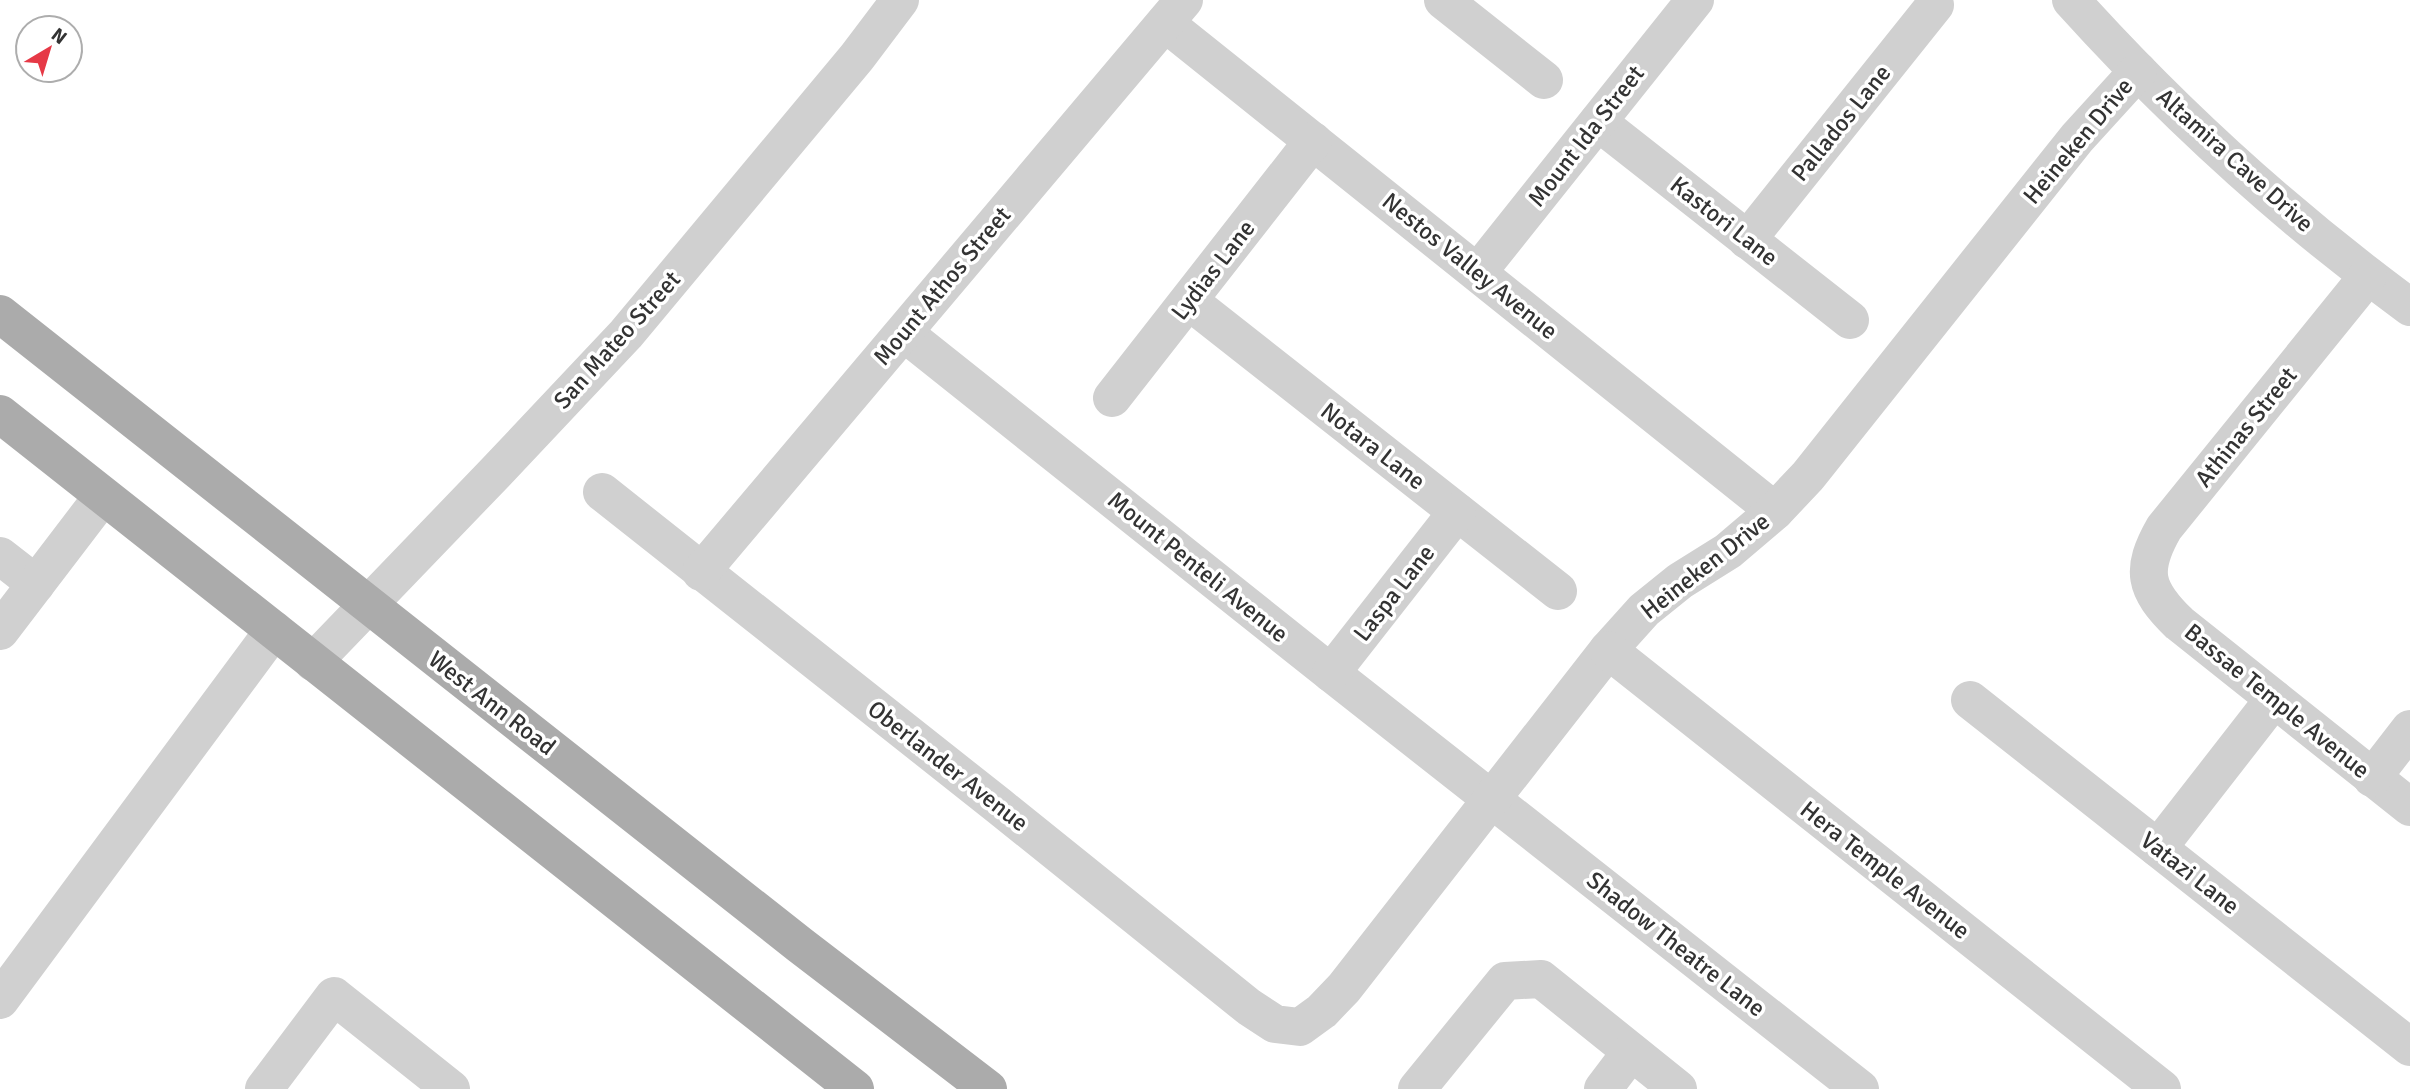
<svg xmlns="http://www.w3.org/2000/svg" width="2410" height="1089" font-family="Signika,sans-serif">
	<style>
		.lines { fill: none; stroke-linecap: round; stroke-linejoin: round }
		.minor { stroke: #d0d0d0; stroke-width: 38 }
		.major { stroke: #ababab; stroke-width: 38 }
		.labels { text-anchor: middle; dominant-baseline: central; stroke-width: 7; stroke-linejoin: round; paint-order: stroke }
		.street-label { font-size: 24px; fill: #333; stroke: #fff }
	</style>
	<rect width="100%" height="100%" fill="#fff"/>
	<g class="lines">
		<g class="minor">
			<path d="M1443,0L1544,80"/>
			<path d="M2071,0C2173,113 2287,217 2410,307"/>
			<path d="M1165,23L1775,511"/>
			<path d="M1598,122L1850,320"/>
			<path d="M1747,240L1935,5"/>
			<path d="M1478,272L1695,0"/>
			<path d="M2368,276L2164,528C2140,570 2144,589 2179,623L2410,807"/>
			<path d="M1189,301L1558,591"/>
			<path d="M904,333L1331,673L1860,1089"/>
			<path d="M1112,398L1313,141"/>
			<path d="M602,492L999,806L1249,1007L1275,1024L1300,1027L1322,1011L1344,988L1608,650L1644,610L1680,581L1728,551L1775,511L1808,476L2077,138L2138,71"/>
			<path d="M0,556L36,584"/>
			<path d="M701,572L1184,0"/>
			<path d="M0,631L103,496"/>
			<path d="M1608,650L2162,1089"/>
			<path d="M313,662L495,473L626,334L857,57L900,0"/>
			<path d="M1331,673L1457,512"/>
			<path d="M1970,700L2410,1047"/>
			<path d="M2372,778L2410,729"/>
			<path d="M2158,848L2274,699"/>
			<path d="M0,1000L274,630"/>
			<path d="M264,1089L334,996L451,1089"/>
			<path d="M1417,1089L1505,981L1541,979L1678,1089"/>
			<path d="M1603,1089L1631,1052"/>
		</g>
		<g class="major">
			<path d="M0,314L800,945L988,1089"/>
			<path d="M0,414L855,1089"/>
		</g>
	</g>
	<g class="labels">
		<g class="street-label">
			<text transform="translate(1841 123) rotate(-51)">Pallados Lane</text>
			<text transform="translate(1586 136) rotate(-52)">Mount Ida Street</text>
			<text transform="translate(2078 141) rotate(-50)">Heineken Drive</text>
			<text transform="translate(2235 160) rotate(42)">Altamira Cave Drive</text>
			<text transform="translate(1724 221) rotate(38)">Kastori Lane</text>
			<text transform="translate(1470 266) rotate(39)">Nestos Valley Avenue</text>
			<text transform="translate(1213 270) rotate(-52)">Lydias Lane</text>
			<text transform="translate(942 286) rotate(-50)">Mount Athos Street</text>
			<text transform="translate(617 340) rotate(-48)">San Mateo Street</text>
			<text transform="translate(2246 427) rotate(-51)">Athinas Street</text>
			<text transform="translate(1373 446) rotate(38)">Notara Lane</text>
			<text transform="translate(1705 566) rotate(-38)">Heineken Drive</text>
			<text transform="translate(1198 567) rotate(39)">Mount Penteli Avenue</text>
			<text transform="translate(1394 593) rotate(-52)">Laspa Lane</text>
			<text transform="translate(2277 701) rotate(39)">Bassae Temple Avenue</text>
			<text transform="translate(492 703) rotate(38)">West Ann Road</text>
			<text transform="translate(948 766) rotate(38)">Oberlander Avenue</text>
			<text transform="translate(1885 870) rotate(38)">Hera Temple Avenue</text>
			<text transform="translate(2190 873) rotate(38)">Vatazi Lane</text>
			<text transform="translate(1676 944) rotate(38)">Shadow Theatre Lane</text>
		</g>
	</g>
	<g transform="translate(49 49) rotate(38)"><circle r="33" fill="#ffffff" stroke="#adadad" stroke-width="2"/>
	<path d="M0-5L12 26L0 18L-12 26Z" fill="#e63946"/>
	<text y="-10" font-size="19" font-weight="bold" text-anchor="middle" fill="#333333">N</text>
	</g>
</svg>
